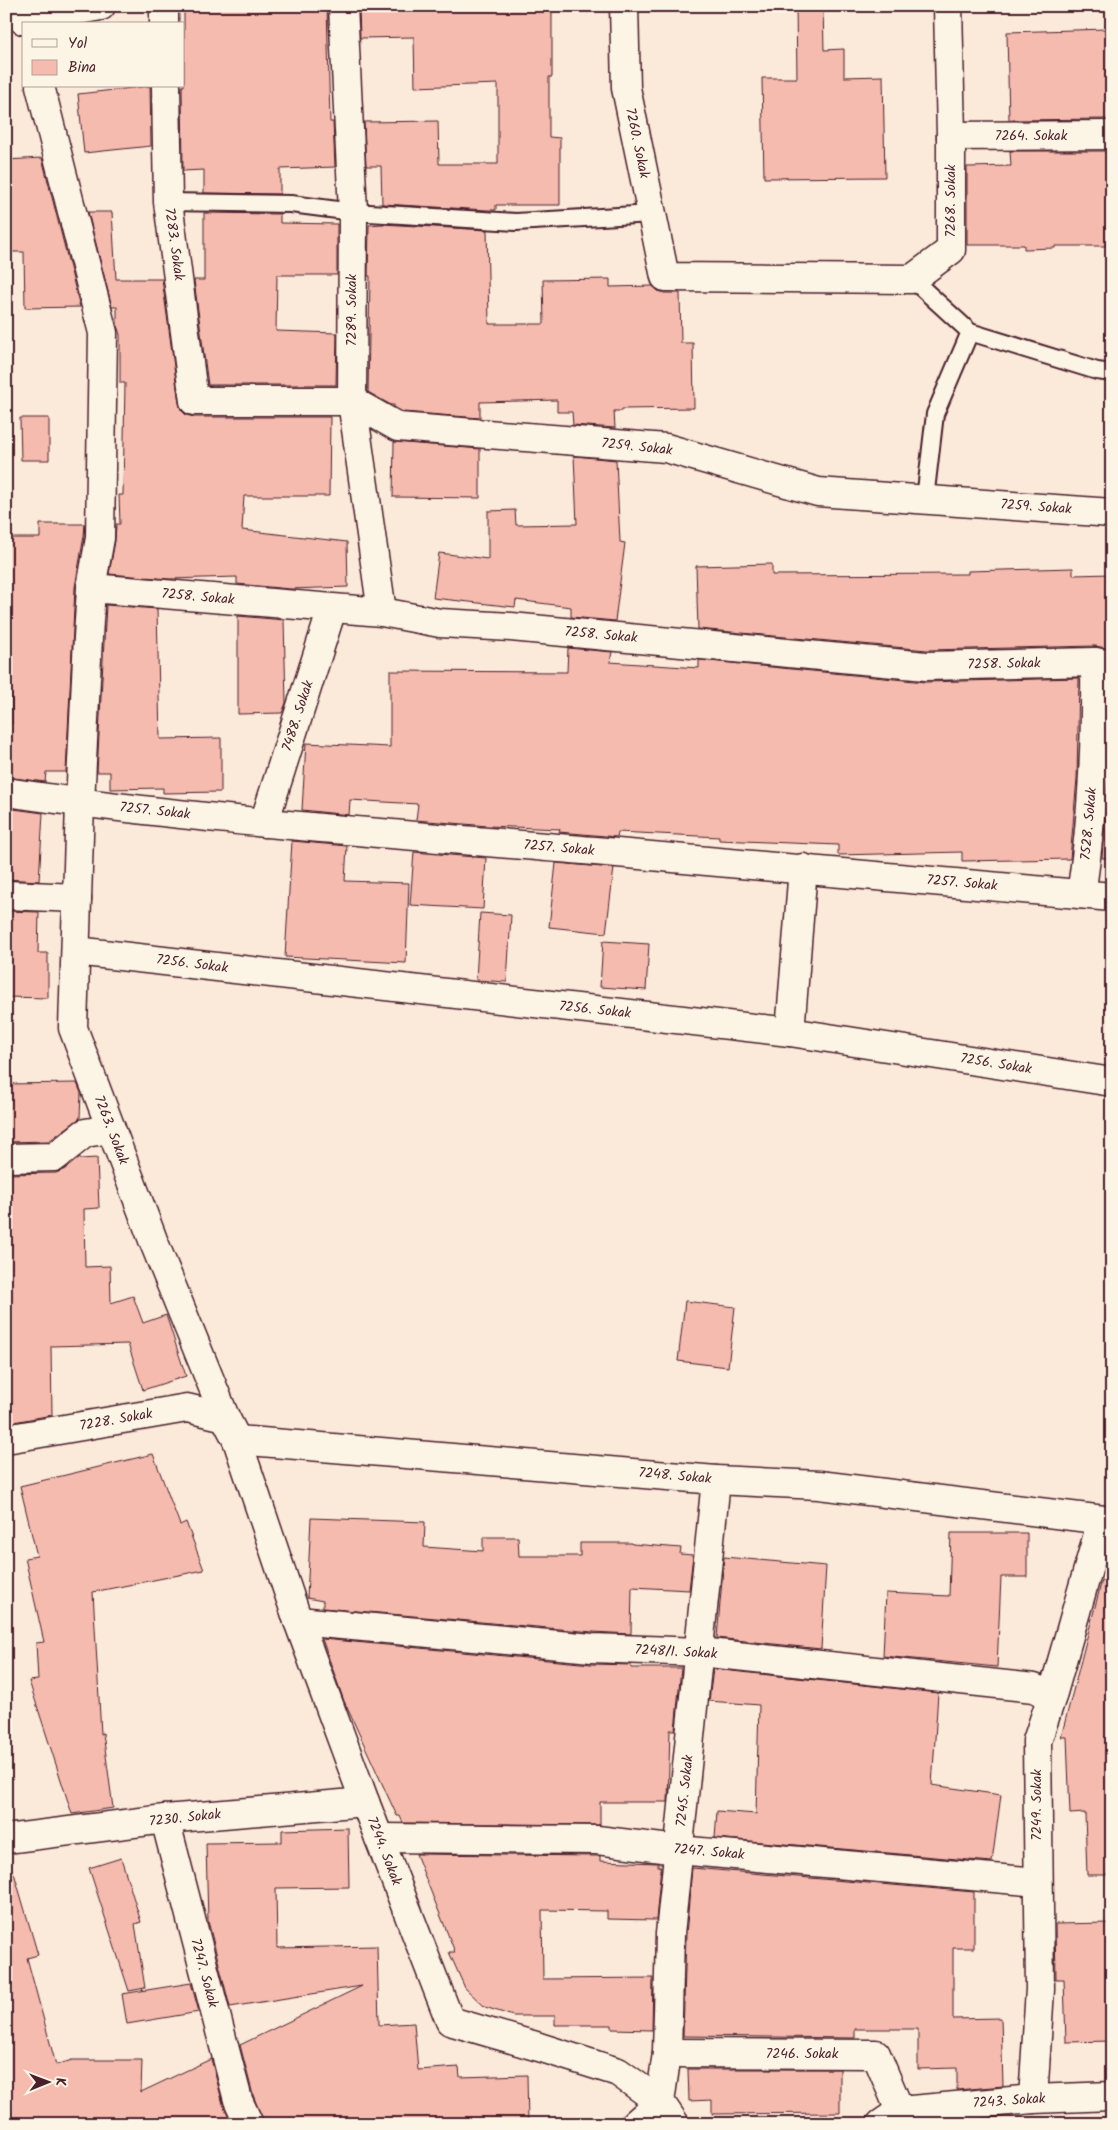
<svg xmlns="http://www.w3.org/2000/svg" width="1118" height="2130" font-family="Kalam,sans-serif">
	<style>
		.building { fill: #f5bbaf; stroke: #4a1f2b }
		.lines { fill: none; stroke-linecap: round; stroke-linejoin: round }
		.lane-casing { stroke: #4a1f2b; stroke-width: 20 }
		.street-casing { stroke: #4a1f2b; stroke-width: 31 }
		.lane { stroke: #fcf5e5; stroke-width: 16 }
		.street { stroke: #fcf5e5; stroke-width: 28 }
		.labels { text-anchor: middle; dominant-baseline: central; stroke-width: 4; stroke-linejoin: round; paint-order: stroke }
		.street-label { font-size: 14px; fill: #4a1f2b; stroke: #fcf5e5 }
	</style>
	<rect width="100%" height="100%" fill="#fbe9da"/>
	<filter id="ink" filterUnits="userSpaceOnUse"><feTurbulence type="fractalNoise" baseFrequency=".02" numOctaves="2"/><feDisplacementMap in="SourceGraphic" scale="10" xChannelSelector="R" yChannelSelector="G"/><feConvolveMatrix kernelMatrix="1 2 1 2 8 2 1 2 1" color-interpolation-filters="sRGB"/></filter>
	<g filter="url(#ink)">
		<g class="building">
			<path d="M184,6H327L330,122H333L335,167L280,169V194L204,193V170L183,171L182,86H184Z"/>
			<path d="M359,6H552V77H549V137L560,138V205H496V210H487L382,204L381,166H366L364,122L438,121L439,164H498V84L415,87L414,37L360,38Z"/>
			<path d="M796,6H823L824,50L844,49V77L883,76L885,177L764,178L762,78H797Z"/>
			<path d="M1107,29L1109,119L1009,120L1007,32Z"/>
			<path d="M150,86L151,146L84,153L78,94Z"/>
			<path d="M1010,151H1110V159H1112V246H1055V248L1024,249V245H967V167L1011,166Z"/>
			<path d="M42,158L80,307L25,308L24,252H11V228H6V160Z"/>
			<path d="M88,212H112L116,279H162L179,403L181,410L186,415L194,417H330L329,496H244L242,530L347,542L348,587L290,589L237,584V577L169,579L109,574L115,541L116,524H120L119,495H123L125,383H120V335L117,325V307H112Z"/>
			<path d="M204,213L280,214V223L337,224V275H277L276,331L337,333L336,385H208L194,280H204Z"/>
			<path d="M382,224L487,230L489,324H544L543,280L610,279V287L653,286L658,291L664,293H680L681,343H693L694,408L622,409V411H614L615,428L573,425L572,412H557V400L480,402V418L403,412L394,407V405H391L368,392L370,276H368L369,225Z"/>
			<path d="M20,418H49V460H21Z"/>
			<path d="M394,442L480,449V498L393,497Z"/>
			<path d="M574,456L616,460L620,542L625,543L615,621L571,617V607L516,600L515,607L433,598L439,553L488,559V511L515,510L516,525L577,524Z"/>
			<path d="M40,524H85L84,536L75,587L66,772H46L45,782L6,777V724H12L10,611H6L8,538H40Z"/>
			<path d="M772,564V575L968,574V571L1073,568V575L1112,574V649L1095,646L927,650L698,629L696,566Z"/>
			<path d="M106,605L157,609L160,739L221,738V792L163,793V788L110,789V772H97Z"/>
			<path d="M238,616L284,620L286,703L282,713L238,714Z"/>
			<path d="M568,648L612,652L610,662L699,668V660L925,682L1079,678L1077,778L1070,859L962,861V852L838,855V845L719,840V837L618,832L617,837L559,832L560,829L488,826L416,820L418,804L350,800L349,815L302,810L306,743L390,747V671L567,672Z"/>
			<path d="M1111,680H1112V858H1102L1108,779Z"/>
			<path d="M6,808L43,813L39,881L6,879Z"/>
			<path d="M292,841L347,846L345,881L409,883L406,963L285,957Z"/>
			<path d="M414,852L486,858L483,909L410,905Z"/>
			<path d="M556,863L614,868L606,933L549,927Z"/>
			<path d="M6,911L39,912L38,953H48V998L6,997Z"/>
			<path d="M480,913L511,915L507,982L476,980Z"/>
			<path d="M603,941L649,944L646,990L600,987Z"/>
			<path d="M77,1083L81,1093L80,1118L49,1141L6,1142V1084Z"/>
			<path d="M80,1157V1159L97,1158L99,1208L84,1209L85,1267L110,1266L111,1303L133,1296L143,1323L166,1315L186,1376L143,1390L128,1344L51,1346L52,1415L8,1423L6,1174L56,1173L65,1169Z"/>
			<path d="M685,1301L735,1307L728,1367L678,1361Z"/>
			<path d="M153,1454L180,1525L186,1522L204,1570L93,1592L101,1734L103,1733L113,1808L72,1814L29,1681L38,1680L36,1643L44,1642L25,1558L37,1556L20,1486Z"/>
			<path d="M311,1518L425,1522L424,1547L483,1551V1537H518L519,1556H580V1543H632V1544L681,1548L680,1554L693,1555L689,1590L632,1587L631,1634L593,1632L323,1608V1601L307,1598Z"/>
			<path d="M951,1533H1027V1577H1001L997,1667L883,1656L886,1593L949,1596Z"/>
			<path d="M724,1557L826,1566L821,1649L717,1638Z"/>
			<path d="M1102,1580L1112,1582V1875H1087L1085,1813L1070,1814L1067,1737H1061Z"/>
			<path d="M322,1639L591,1664L631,1665V1668H681L675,1730H670L668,1802H600V1825L403,1823L400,1816H397L344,1701Z"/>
			<path d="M713,1669L938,1693L932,1785L1001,1795L992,1862L715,1838L717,1811L756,1814L759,1705L709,1701Z"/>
			<path d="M348,1828L349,1887L276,1888L277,1948L377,1946L379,2025L414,2023L418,2070L459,2067L460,2077L527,2075L528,2124H264L253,2095L240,2045L362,1986L230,2007L208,1921L206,1843L282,1842V1830Z"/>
			<path d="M416,1854L596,1856H600V1861L658,1863V1866H661L656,1920L607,1919V1911L542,1910L543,1979L653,1978L652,2030L612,2029V2025H555V2016H513L485,2007L465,1988L449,1952H455Z"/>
			<path d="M121,1858L141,1922L135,1924L145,1988L129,1991L89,1868Z"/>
			<path d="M692,1868L974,1892V1948H953V2019L1001,2018L1003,2086L957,2090V2068L918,2069V2029H855V2038L683,2036L686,1935Z"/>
			<path d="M14,1873L38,1955L27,1958L56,2065L72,2060H142L141,2092L211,2059L223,2104L232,2124H6V1874Z"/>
			<path d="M1112,1923V2041L1066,2042L1064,1979H1056L1055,1924Z"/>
			<path d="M191,1983L199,2012L127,2024L122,1994Z"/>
			<path d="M688,2069H840V2113L712,2114V2100L689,2101Z"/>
		</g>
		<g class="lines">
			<defs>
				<g id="lane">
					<path d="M168,202L291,204L353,212L516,222L652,214"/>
					<path d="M912,279L970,332L1097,371L1112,373"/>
					<path d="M925,499L935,414L970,332"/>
				</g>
				<g id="street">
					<path d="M164,6V24"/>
					<path d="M343,6L353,212L352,401L382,612"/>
					<path d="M624,6L626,88L665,277L912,279L951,250V136L948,6"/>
					<path d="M23,20L101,6"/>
					<path d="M40,86L103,333L100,538L91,588L88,637L80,803L73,1028L153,1240L225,1417L237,1440L298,1621L365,1802L450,2021L539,2047L618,2072L660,2102L675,2124"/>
					<path d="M166,86L168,202L194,401H352L398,427L666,448L818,492L1112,513"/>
					<path d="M951,136L1112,135"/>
					<path d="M91,588L382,612L440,623L511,627L926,666L1095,662L1112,665"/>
					<path d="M6,792C201,821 398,834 595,851C767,865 939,883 1112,897"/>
					<path d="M264,823L332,609"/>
					<path d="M1081,894C1093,818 1096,740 1095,662"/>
					<path d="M6,895L77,898"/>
					<path d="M76,951L790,1032L1112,1082"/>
					<path d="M790,1032L803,868"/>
					<path d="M6,1158L55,1157L85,1133L111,1129"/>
					<path d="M6,1439L187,1408L225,1417"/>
					<path d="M237,1440L716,1480L819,1485L1112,1521"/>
					<path d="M298,1621L592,1648L700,1652L1034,1688L1052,1696"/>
					<path d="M165,1819L238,2100L249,2124"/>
					<path d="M379,1838L597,1840L678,1850L1038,1882"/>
					<path d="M6,1839L165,1819L365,1802"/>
					<path d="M667,2053L876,2054L900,2111"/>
					<path d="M1033,2099L1040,1989L1037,1741L1052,1696L1102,1520"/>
					<path d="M635,2124L660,2102L667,2053L670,1934L716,1480"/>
					<path d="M881,2124L900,2111L1033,2099L1112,2096"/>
				</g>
			</defs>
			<use href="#lane" class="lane-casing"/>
			<use href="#street" class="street-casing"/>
			<use href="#lane" class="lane"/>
			<use href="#street" class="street"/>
		</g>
	</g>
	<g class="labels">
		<g class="street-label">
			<text x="1031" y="136">7264. Sokak</text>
			<text transform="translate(637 143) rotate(78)">7260. Sokak</text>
			<text transform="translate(951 201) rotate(-90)">7268. Sokak</text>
			<text transform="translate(174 244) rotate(82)">7283. Sokak</text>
			<text transform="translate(352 310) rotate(-90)">7289. Sokak</text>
			<text transform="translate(637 447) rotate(6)">7259. Sokak</text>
			<text transform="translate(1036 507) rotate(4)">7259. Sokak</text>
			<text transform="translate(198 597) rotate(5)">7258. Sokak</text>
			<text transform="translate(601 635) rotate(5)">7258. Sokak</text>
			<text transform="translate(1004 664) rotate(-1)">7258. Sokak</text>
			<text transform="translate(298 716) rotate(-72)">7488. Sokak</text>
			<text transform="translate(155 811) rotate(6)">7257. Sokak</text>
			<text transform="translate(1089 824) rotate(-85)">7528. Sokak</text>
			<text transform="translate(559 848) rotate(5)">7257. Sokak</text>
			<text transform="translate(962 883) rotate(5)">7257. Sokak</text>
			<text transform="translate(192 964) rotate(7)">7256. Sokak</text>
			<text transform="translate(595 1010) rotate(6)">7256. Sokak</text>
			<text transform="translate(996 1064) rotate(9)">7256. Sokak</text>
			<text transform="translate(111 1130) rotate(69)">7263. Sokak</text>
			<text transform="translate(116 1420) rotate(-10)">7228. Sokak</text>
			<text transform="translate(675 1476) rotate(5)">7248. Sokak</text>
			<text transform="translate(676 1652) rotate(3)">7248/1. Sokak</text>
			<text transform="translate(685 1791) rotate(-84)">7245. Sokak</text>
			<text transform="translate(1037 1805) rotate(-90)">7249. Sokak</text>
			<text transform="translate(185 1818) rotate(-6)">7230. Sokak</text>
			<text transform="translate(384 1851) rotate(69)">7244. Sokak</text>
			<text transform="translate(709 1852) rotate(5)">7247. Sokak</text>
			<text transform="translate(204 1973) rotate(75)">7247. Sokak</text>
			<text x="802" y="2054">7246. Sokak</text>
			<text transform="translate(1009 2101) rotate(-4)">7243. Sokak</text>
		</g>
	</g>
	<rect width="1118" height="2130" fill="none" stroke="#fcf5e5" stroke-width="25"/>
	<rect x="12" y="12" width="1093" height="2105" fill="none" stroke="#4a1f2b" stroke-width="2" filter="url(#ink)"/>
	<rect x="22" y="22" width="162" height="65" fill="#fcf5e5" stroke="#b59f9b"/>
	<rect x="32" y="39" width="25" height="8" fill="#fcf5e5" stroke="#b59f9b"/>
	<text x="68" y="48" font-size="15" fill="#4a1f2b">Yol</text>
	<rect x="32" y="60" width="25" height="15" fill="#f5bbaf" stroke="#b59f9b"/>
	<text x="68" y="72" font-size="15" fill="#4a1f2b">Bina</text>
	<g transform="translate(48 2082) rotate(89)" stroke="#fcf5e5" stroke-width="4" paint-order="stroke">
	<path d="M0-4L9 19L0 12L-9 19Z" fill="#4a1f2b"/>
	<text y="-8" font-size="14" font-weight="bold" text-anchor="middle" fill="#4a1f2b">K</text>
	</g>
</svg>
